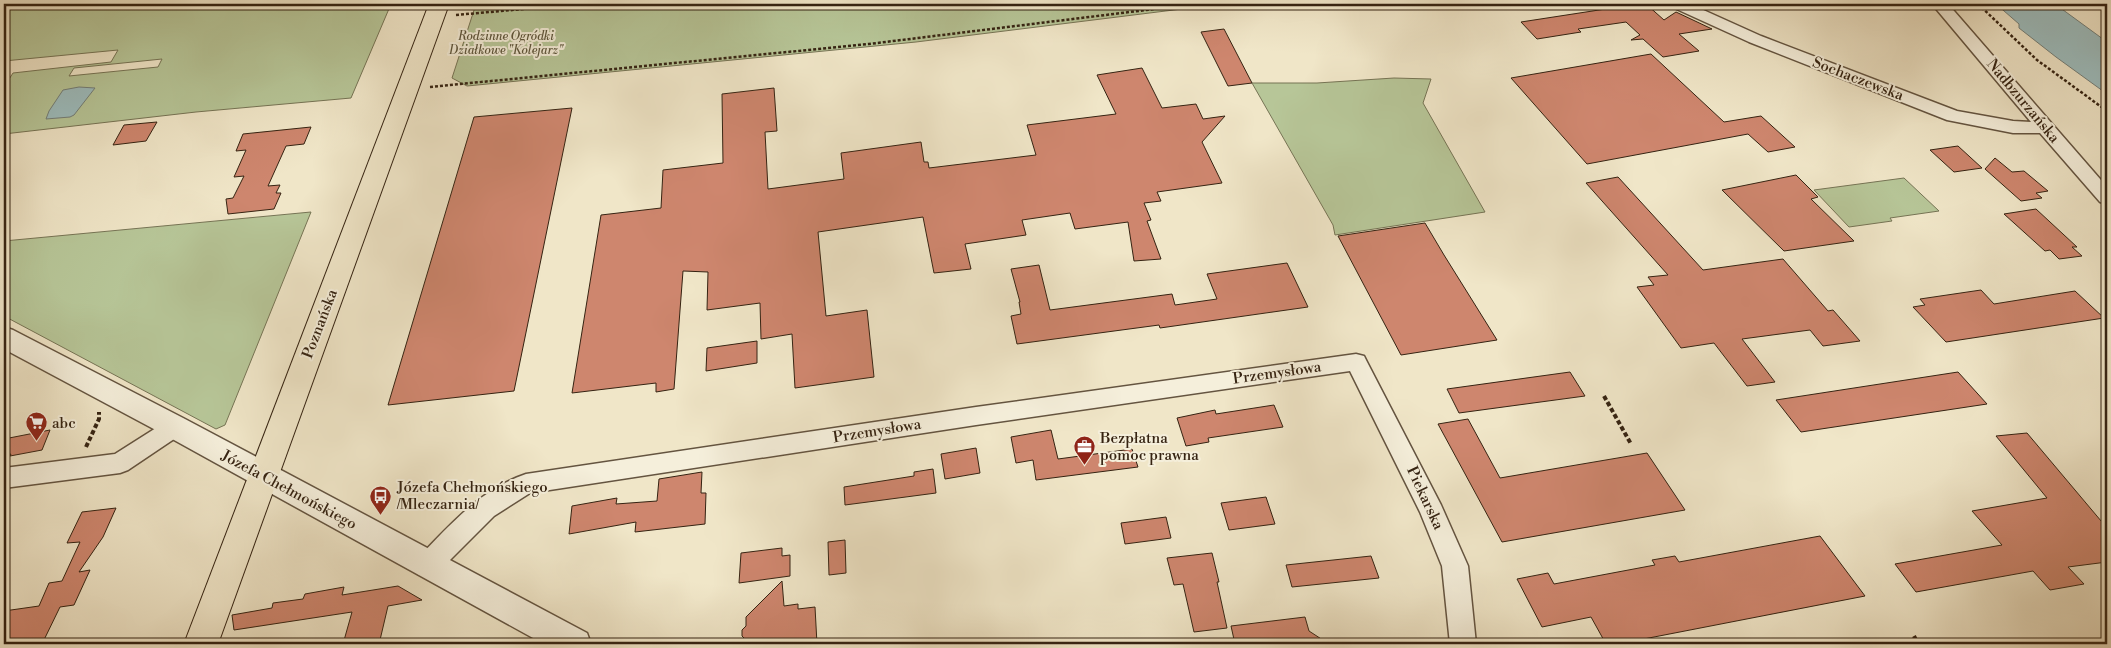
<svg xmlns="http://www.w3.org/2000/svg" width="2111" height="648" font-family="'Libre Bodoni',serif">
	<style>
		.green { fill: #b7c698; stroke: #767455; fill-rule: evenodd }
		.water { fill: #9dbdbe; stroke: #737f79 }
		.building { fill: #ce866e; stroke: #352312 }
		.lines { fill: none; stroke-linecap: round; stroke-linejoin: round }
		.minor-casing { stroke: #645440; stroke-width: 3 }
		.tertiary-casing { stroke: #645440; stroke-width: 3 }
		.primary-casing { stroke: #352312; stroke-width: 2 }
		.path-far1 { stroke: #352312; stroke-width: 2.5; stroke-dasharray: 3 2; stroke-linecap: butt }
		.path { stroke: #352312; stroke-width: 4; stroke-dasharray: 4.5 2.5; stroke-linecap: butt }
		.minor { fill: #f5efdb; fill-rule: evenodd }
		.tertiary { fill: #f5efdb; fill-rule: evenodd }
		.primary { fill: #f0e6c8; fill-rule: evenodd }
		.labels { text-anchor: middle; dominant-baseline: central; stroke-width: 4; stroke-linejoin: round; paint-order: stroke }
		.far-park-label { font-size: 12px; font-style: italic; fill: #5c543a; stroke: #f5efdb }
		.street-label { font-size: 15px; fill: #352312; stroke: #f5efdb }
		.poi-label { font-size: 15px; fill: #352312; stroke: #f5efdb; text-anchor: start }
	</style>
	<rect width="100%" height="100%" fill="#f0e6c8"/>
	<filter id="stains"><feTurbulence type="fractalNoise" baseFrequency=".004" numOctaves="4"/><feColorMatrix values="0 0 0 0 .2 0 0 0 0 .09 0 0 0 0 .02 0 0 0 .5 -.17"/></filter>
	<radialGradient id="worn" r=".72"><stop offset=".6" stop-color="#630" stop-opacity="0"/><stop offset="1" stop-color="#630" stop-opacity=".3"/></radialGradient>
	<g class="green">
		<path d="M4,4H391L351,98L196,112L4,134V87L13,73L111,62L118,50L4,61ZM162,59L158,67L69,76L74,68Z"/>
		<path d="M476,4H1222L916,42L467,86L452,78Z"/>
		<path d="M1394,78L1431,79L1423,103L1485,212L1335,235L1333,225L1252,83H1317Z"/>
		<path d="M1904,178L1939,211L1890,218L1892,221L1849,227L1814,190Z"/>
		<path d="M311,212L225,425L216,429L4,316V241Z"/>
	</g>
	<g class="water">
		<path d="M1996,4H2055L2107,42V94L2056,57L2019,28V24Z"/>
		<path d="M79,87L95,88L74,115L70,117L46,119L49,111L63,90Z"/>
	</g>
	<g class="building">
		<path d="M1638,4H1646L1664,20L1676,12L1712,29L1679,34L1699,51L1663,57L1643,39L1631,40L1640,35L1626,22L1578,29L1581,32L1537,39L1521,22Z"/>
		<path d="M1224,29L1252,83L1228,86L1201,32Z"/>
		<path d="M1651,54L1724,122L1761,116L1795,147L1768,152L1748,134L1587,164L1511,78Z"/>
		<path d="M1142,68L1162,108L1196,104L1203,119L1225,116L1202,142L1222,183L1157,192L1161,201L1144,203L1151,220L1147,221L1161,259L1134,261L1128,222L1075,229L1070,213L1022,220L1026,235L965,244L971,269L934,273L923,217L818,232L826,316L867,310L874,377L795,388L792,334L761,339L760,303L707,310L708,272L683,271L674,389L656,392V383L572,393L601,215L661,208L663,170L723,163L722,94L774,88L777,131L765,132L768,189L844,179L841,153L921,142L924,162H928L929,168L1036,155L1027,125L1116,114L1097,75Z"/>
		<path d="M572,108L514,391L388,405L474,117Z"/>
		<path d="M157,122L146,141L113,145L124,125Z"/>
		<path d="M311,127L304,144L286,146L268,186L280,185L276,193H281L274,209L228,214L226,199L233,198L244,176L234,177L246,150L236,151L243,134Z"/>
		<path d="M1958,146L1982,168L1954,172L1930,150Z"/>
		<path d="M1995,158L2012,172L2024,171L2048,191L2036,193L2042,198L2021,201L1985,169Z"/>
		<path d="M1796,175L1818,197L1811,199L1854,241L1784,251L1722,190Z"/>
		<path d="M1618,177L1703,270L1783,259L1828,311L1833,310L1860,341L1823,346L1810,330L1742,339L1775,382L1747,386L1714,343L1681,348L1637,287L1654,285L1648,277L1668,275L1586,183Z"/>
		<path d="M2036,209L2077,247H2072L2082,256L2059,259L2050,250L2045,251L2004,214Z"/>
		<path d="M1425,223L1444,255L1497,340L1401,355L1338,236Z"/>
		<path d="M1287,263L1308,307L1160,328L1159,325L1017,344L1011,316L1021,314L1019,302H1020L1011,269L1039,265L1050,310L1172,294L1175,305L1217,299L1207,274Z"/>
		<path d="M1981,290L1994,304L2075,291L2104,318L1946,342L1913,307L1925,305L1920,299Z"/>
		<path d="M757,341V363L706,371L707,348Z"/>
		<path d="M1570,372L1585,396L1459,413L1447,389Z"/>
		<path d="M1958,372L1987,404L1801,432L1776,400Z"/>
		<path d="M1274,405L1283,427L1208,438L1209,442L1186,446L1177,418L1215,410L1216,414Z"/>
		<path d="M1468,419L1500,478L1647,453L1685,510L1502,542L1438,424Z"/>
		<path d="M50,430L42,450L10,456L11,454L4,456V439Z"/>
		<path d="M1051,430L1058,459L1132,449L1138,467L1036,480L1033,460L1016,463L1011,437Z"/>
		<path d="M2027,433L2107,528V562L2068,567L2084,584L2050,590L2033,571L1916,592L1895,564L2002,545L1972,511L2047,498L1996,436Z"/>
		<path d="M976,448L980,473L945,479L941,454Z"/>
		<path d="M933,469L936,493L845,505L844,487L914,476V472Z"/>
		<path d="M702,472L701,493H706L705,524L635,532L636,522L569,534L572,506L617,498L616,504L657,501L659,479Z"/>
		<path d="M1266,497L1275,524L1229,530L1221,503Z"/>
		<path d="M116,508L103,537L79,572L90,570L74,605L60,607L42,644H4V611L39,606L49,583L62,581L80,542L67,543L82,512Z"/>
		<path d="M1166,517L1171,538L1125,544L1121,523Z"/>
		<path d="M1820,536L1865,596L1618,644H1606L1591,617L1542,627L1517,579L1548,573L1554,584L1655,565L1652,560L1675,556L1679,562Z"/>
		<path d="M845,540L846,573L829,575L828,542Z"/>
		<path d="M782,548V556L790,555V576L739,583L741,553Z"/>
		<path d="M1212,553L1219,582H1217L1227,628L1194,632L1183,584L1174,585L1167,558Z"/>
		<path d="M1371,556L1379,578L1292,587L1286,565Z"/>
		<path d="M782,581L784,606L798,604V609L815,607L817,644H750L742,636V630L746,626V617Z"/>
		<path d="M398,586L422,600L388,606L380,640L343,644L352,612L234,630L232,615L272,608L273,603L303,599L305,594L344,587L342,595Z"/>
		<path d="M1305,617L1309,631L1329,644H1235L1231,626Z"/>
	</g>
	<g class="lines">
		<defs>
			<g id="minor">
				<path d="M1670,4H1690L1761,36L1957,111L2013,121L2031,122L1932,4H1948L2107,187V204L2100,202L2040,133H2013L1947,120L1749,42L1672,7Z"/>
				<path d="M1356,354L1364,356L1367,362L1441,505L1468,566L1476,644H1450L1442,566L1420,512L1350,371L976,425L530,493L494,516L436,574L427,577L418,574L414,566L418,558C450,525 481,489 526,474L976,407Z"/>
				<path d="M175,418L183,421L186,427L183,433L128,470L120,473L4,488V468L115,454L167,421Z"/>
			</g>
			<path id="tertiary" d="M4,327L13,330L185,419L587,633L591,644H544L165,435L4,349Z"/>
			<path id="primary" d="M429,4H449L218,644H184Z"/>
		</defs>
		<use href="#minor" class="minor-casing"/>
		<use href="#tertiary" class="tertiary-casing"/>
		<use href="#primary" class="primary-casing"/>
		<g class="path-far1">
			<path d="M1978,4L2037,60L2107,111"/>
			<path d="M2097,4L2107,11"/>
			<path d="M456,15L580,4"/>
			<path d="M430,87L869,44L1195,4"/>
		</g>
		<g class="path">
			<path d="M1604,396L1631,444"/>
			<path d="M86,447L99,419V412"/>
			<path d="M1914,636L1918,644"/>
		</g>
		<use href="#minor" class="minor"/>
		<use href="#tertiary" class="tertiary"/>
		<use href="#primary" class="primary"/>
	</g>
	<defs>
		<symbol id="supermarket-pin" viewBox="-11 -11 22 30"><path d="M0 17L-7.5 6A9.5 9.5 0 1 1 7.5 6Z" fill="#8f2418" stroke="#f5efdb"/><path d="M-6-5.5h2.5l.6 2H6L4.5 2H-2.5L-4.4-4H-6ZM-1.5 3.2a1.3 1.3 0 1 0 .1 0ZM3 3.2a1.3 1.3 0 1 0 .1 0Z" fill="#fff"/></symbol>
		<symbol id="office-pin" viewBox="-11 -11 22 30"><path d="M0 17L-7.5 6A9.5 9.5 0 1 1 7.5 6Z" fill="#8f2418" stroke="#f5efdb"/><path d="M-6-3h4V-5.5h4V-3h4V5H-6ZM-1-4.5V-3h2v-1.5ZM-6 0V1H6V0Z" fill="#fff"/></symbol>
		<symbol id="bus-pin" viewBox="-11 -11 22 30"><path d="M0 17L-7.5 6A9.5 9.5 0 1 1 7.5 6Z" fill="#8f2418" stroke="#f5efdb"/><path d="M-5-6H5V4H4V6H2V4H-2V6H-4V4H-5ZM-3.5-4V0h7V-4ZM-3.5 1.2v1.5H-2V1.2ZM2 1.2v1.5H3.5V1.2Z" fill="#fff"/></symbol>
	</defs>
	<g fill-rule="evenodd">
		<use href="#supermarket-pin" x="24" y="410" width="25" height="34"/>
		<use href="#office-pin" x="1072" y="434" width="25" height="34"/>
		<use href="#bus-pin" x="368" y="484" width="25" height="34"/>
	</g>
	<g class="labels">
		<g class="far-park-label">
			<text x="506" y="36">Rodzinne Ogródki<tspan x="506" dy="14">Działkowe "Kolejarz"</tspan></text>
		</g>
		<g class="street-label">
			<text transform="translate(1858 79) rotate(21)">Sochaczewska</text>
			<text transform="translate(2023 101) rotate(50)">Nadbzurzańska</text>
			<text transform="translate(320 324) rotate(-69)">Poznańska</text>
			<text transform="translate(1277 373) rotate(-8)">Przemysłowa</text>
			<text transform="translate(877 431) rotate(-9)">Przemysłowa</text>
			<text transform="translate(289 490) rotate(28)">Józefa Chełmońskiego</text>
			<text transform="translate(1425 498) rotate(65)">Piekarska</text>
		</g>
		<g class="poi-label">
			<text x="52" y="423">abc</text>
			<text x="1100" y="438">Bezpłatna<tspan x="1100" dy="17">pomoc prawna</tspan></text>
			<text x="397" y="487">Józefa Chełmońskiego<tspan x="397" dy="17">/Mleczarnia/</tspan></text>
		</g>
	</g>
	<rect width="2111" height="648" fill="none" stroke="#f0e6c8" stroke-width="20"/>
	<rect x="5" y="5" width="2101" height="638" fill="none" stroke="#352312" stroke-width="2.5"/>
	<rect x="10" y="10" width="2091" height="628" fill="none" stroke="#352312"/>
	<rect width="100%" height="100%" filter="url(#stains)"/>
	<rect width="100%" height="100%" fill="url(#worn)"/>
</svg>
